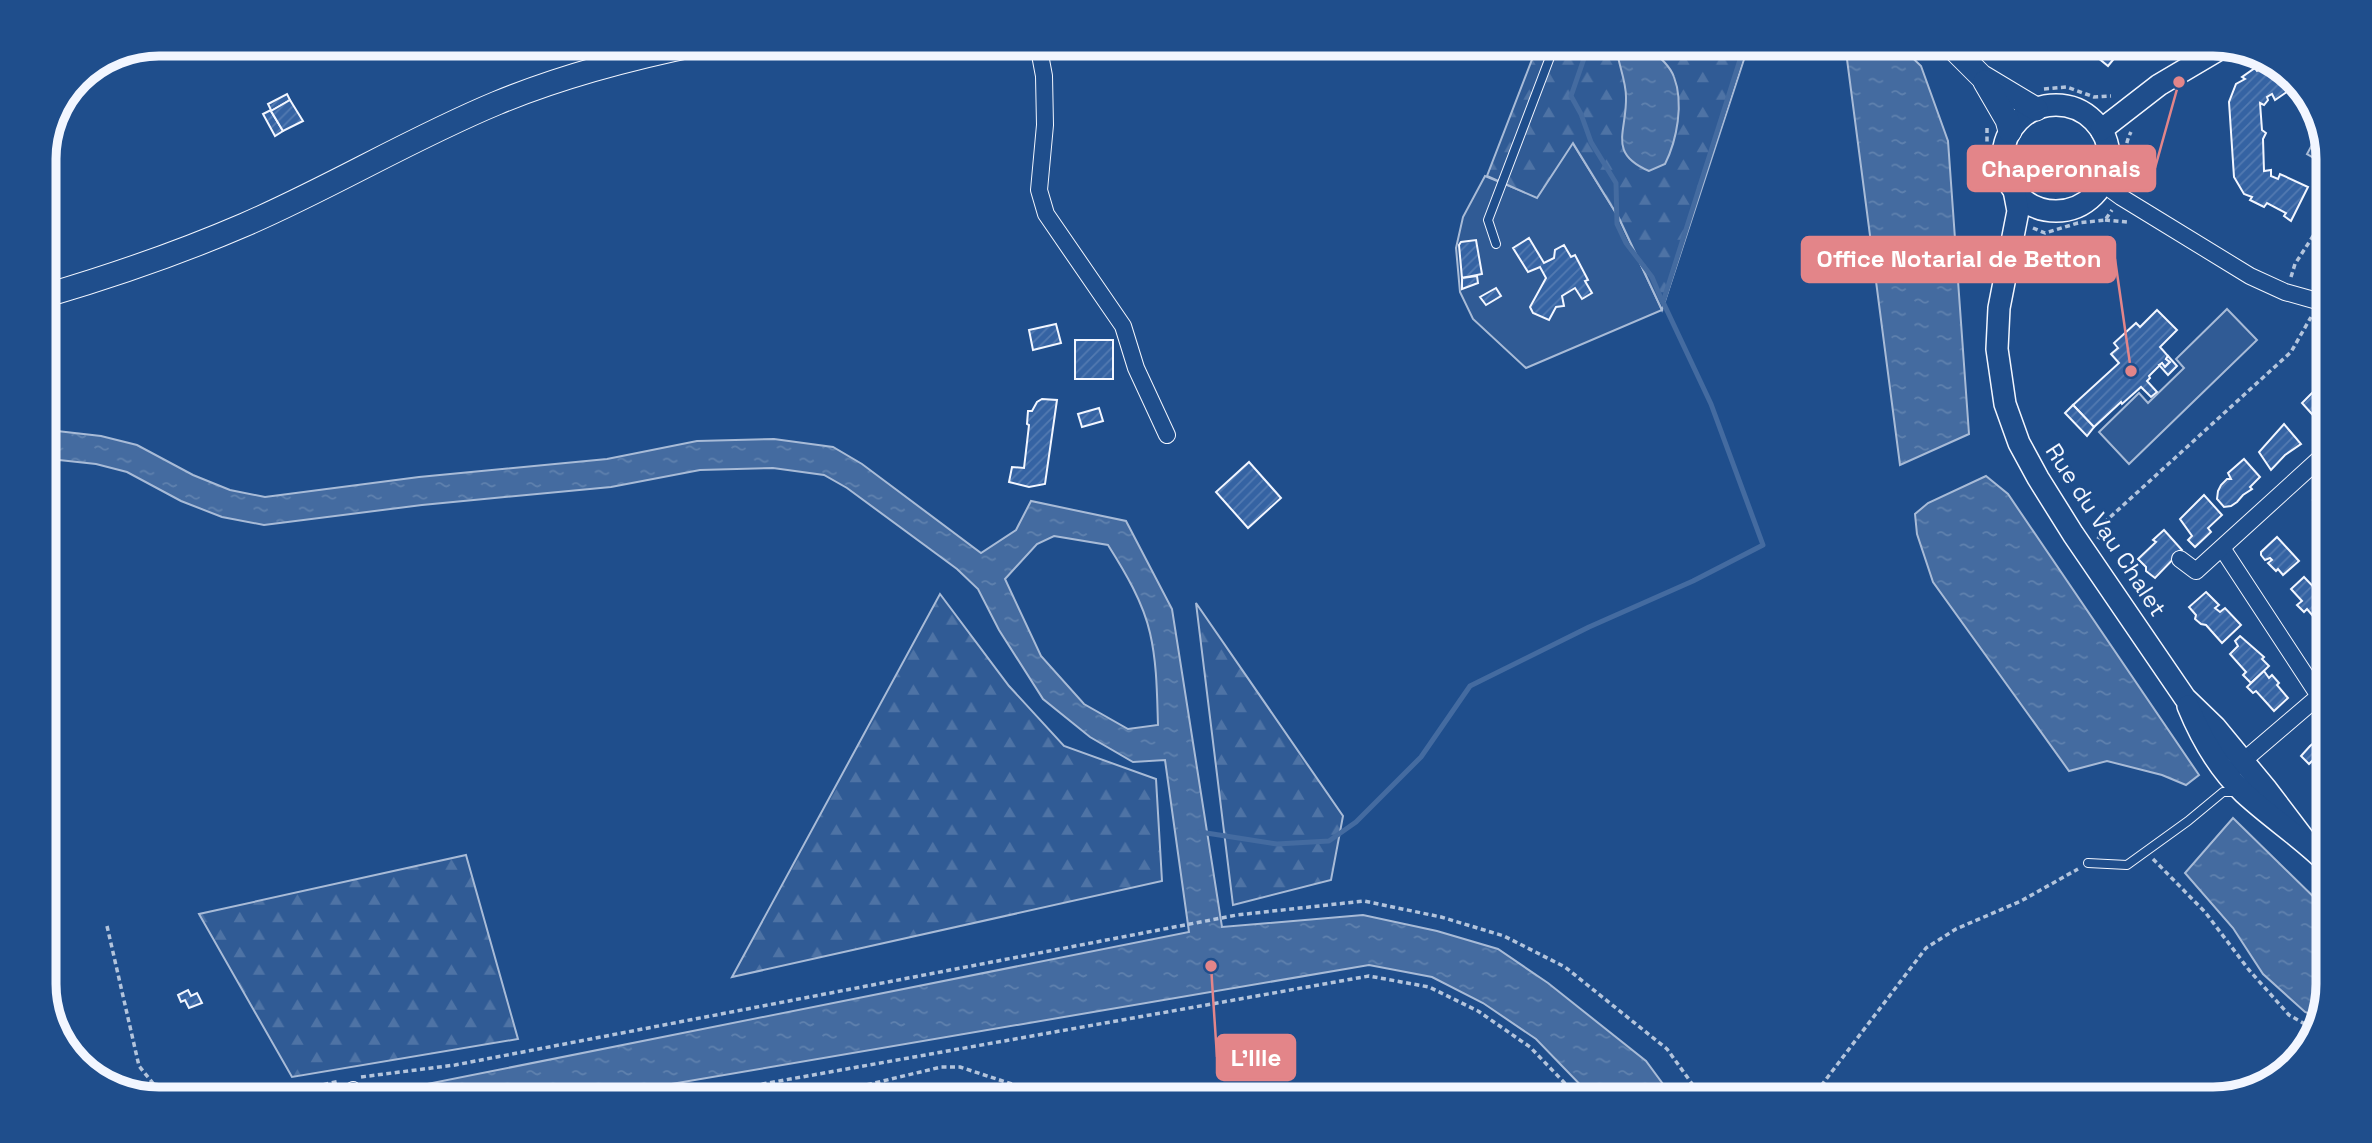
<svg xmlns="http://www.w3.org/2000/svg" width="2372" height="1143" font-family="'Space Grotesk',sans-serif">
	<style>
		.built { fill: #305b95; stroke: #a8bbd7; stroke-width: 2 }
		.forest { fill: url(#forest-firs); stroke: #a8bbd7; stroke-width: 2 }
		.water { fill: url(#water-ripples); stroke: #a8bbd7; stroke-width: 2; fill-rule: evenodd }
		.lines { fill: none; stroke-linecap: round; stroke-linejoin: round }
		.stream { stroke: #446ba0; stroke-width: 5 }
		.building { fill: url(#building-hatch); stroke: #f2f6ff; stroke-width: 2 }
		.service-casing { stroke: #f2f6ff; stroke-width: 10 }
		.minor-casing { stroke: #f2f6ff; stroke-width: 18 }
		.tertiary-casing { stroke: #f2f6ff; stroke-width: 24 }
		.secondary-casing { stroke: #f2f6ff; stroke-width: 25 }
		.path { stroke: #b3c4dc; stroke-width: 3.5; stroke-dasharray: 5 3.5; stroke-linecap: butt }
		.service { stroke: #1f4e8c; stroke-width: 8 }
		.minor { stroke: #1f4e8c; stroke-width: 16 }
		.tertiary { stroke: #1f4e8c; stroke-width: 21 }
		.secondary { stroke: #1f4e8c; stroke-width: 23 }
		.labels { text-anchor: middle; dominant-baseline: central; stroke-width: 5; stroke-linejoin: round; paint-order: stroke }
		.street-label { font-size: 23px; fill: #f2f6ff; stroke: #1f4e8c }
		.rim { fill: none; stroke: #f2f6ff; stroke-width: 9 }
		.leader { fill: none; stroke: #e38589; stroke-width: 2.5 }
		.callout-dot { fill: #e38589; stroke: #1f4e8c; stroke-width: 2.5 }
		.callout { fill: #e38589; stroke: #e38589; stroke-width: 2.5 }
		.callout-label { font-size: 24px; text-anchor: middle; font-weight: bold; fill: #fff }
	</style>
	<defs>
		<pattern id="forest-firs" width="22" height="20" patternUnits="userSpaceOnUse" patternTransform="scale(1.75)"><rect width="22" height="20" fill="#305b95"/><path d="M5 1l3.5 6h-7zM16 11l3.5 6h-7z" fill="#4e73a5"/></pattern>
		<pattern id="water-ripples" width="26" height="14" patternUnits="userSpaceOnUse" patternTransform="scale(1.75)"><rect width="26" height="14" fill="#446ba0"/><path d="M2 4q2-2 4 0t4 0M15 11q2-2 4 0t4 0" fill="none" stroke="#5f81ae"/></pattern>
		<pattern id="building-hatch" width="6" height="6" patternUnits="userSpaceOnUse" patternTransform="scale(1.75)"><rect width="6" height="6" fill="#3563a3"/><path d="M-1 1l2-2M0 6l6-6M5 7l2-2" fill="none" stroke="#537ab1"/></pattern>
	</defs>
	<rect width="100%" height="100%" fill="#1f4e8c"/>
	<g class="built">
		<path d="M2315,112L2328,152V166L2307,154L2318,134L2307,125Z"/>
		<path d="M1572,142L1619,218L1662,310L1526,368L1473,319L1460,292L1456,248L1463,217L1485,176L1537,197Z"/>
		<path d="M2227,309L2257,340L2129,464L2099,432L2139,393L2148,403L2184,368L2176,359Z"/>
	</g>
	<g class="forest">
		<path d="M1538,44H1749L1662,310L1619,218L1573,143L1537,198L1487,176Z"/>
		<path d="M940,594L1009,686L1064,746L1156,779L1162,881L732,977Z"/>
		<path d="M1196,603L1343,816L1331,880L1233,905Z"/>
		<path d="M466,855L518,1039L292,1077L199,914Z"/>
	</g>
	<g class="water">
		<path d="M1616,44H1644C1654,53 1669,63 1674,77C1684,103 1677,140 1665,164L1649,171C1607,153 1627,132 1626,97C1626,79 1617,62 1616,44Z"/>
		<path d="M1845,44H1898L1921,66L1948,141L1969,434L1900,465Z"/>
		<path d="M57,431L101,436L137,445L193,475L230,490L265,497L419,477L607,459L697,441L774,439L833,447L862,464L981,553L1016,530L1031,501L1126,521L1172,609L1222,927L1363,915L1437,931L1498,949L1548,983L1646,1061L1674,1099H1594L1536,1039L1483,1003L1432,977L1369,965L583,1099H352L1189,932L1165,760L1133,762L1090,737L1043,699L999,630L978,589L957,569L847,488L824,475L773,468L700,470L611,487L422,505L264,525L222,517L181,501L127,472L96,464L59,460L44,464V435ZM1054,536L1108,545C1125,572 1143,602 1150,633C1157,663 1157,695 1158,725L1128,729L1084,704L1041,656L1005,579L1037,544Z"/>
		<path d="M1986,476L2008,494L2199,775L2186,785L2162,775L2107,761L2069,771L1933,582L1917,534L1915,514L1928,503Z"/>
		<path d="M2233,818L2328,911V984L2320,1018L2305,1012L2263,974L2233,928L2185,873Z"/>
	</g>
	<g class="lines">
		<g class="stream">
			<path d="M1589,44L1571,96L1581,114L1591,142L1616,183L1617,224L1626,243L1652,277L1662,301"/>
			<path d="M1200,832L1277,844L1329,841L1356,822L1421,757L1470,686L1589,627L1693,581L1763,545L1711,404L1663,302L1745,44"/>
		</g>
	</g>
	<g class="building">
		<path d="M2081,44H2126L2108,66Z"/>
		<path d="M2271,62L2297,85L2275,100L2272,94L2267,97L2268,100L2264,105L2260,103L2262,130L2266,133L2263,139L2264,171L2271,170V176L2278,179L2280,174L2308,187L2291,221L2284,216L2286,213L2267,203L2264,207L2250,200L2252,197L2244,194L2234,177L2229,102L2236,84L2245,79L2242,77L2255,68L2257,71Z"/>
		<path d="M287,94L290,100L271,111L283,131L275,136L263,114L271,110L268,104Z"/>
		<path d="M290,100L303,121L283,131L271,111Z"/>
		<path d="M1529,238L1544,263L1554,258L1555,250L1564,245L1571,257L1575,255L1588,280L1585,281L1592,293L1582,299L1575,288L1562,296L1564,306L1556,307L1549,320L1533,313L1530,307L1546,278L1540,267L1528,272L1513,248Z"/>
		<path d="M1476,240L1482,274L1462,278L1459,245L1461,242Z"/>
		<path d="M1477,276L1478,283L1462,289V278Z"/>
		<path d="M1496,288L1501,296L1486,305L1480,297Z"/>
		<path d="M2157,310L2177,330L2160,347L2168,356L2166,359L2170,362L2165,367L2162,363L2149,376L2150,378L2147,381L2157,392L2151,397L2141,387L2122,404L2121,402L2094,427L2073,405L2119,363L2111,354L2118,348L2114,343L2136,323L2140,327Z"/>
		<path d="M1056,324L1061,343L1033,350L1029,330Z"/>
		<rect x="1075" y="340" width="38" height="39"/>
		<path d="M2168,356L2177,366L2168,375L2159,365L2162,363L2165,367L2170,362L2166,359Z"/>
		<path d="M2328,377V416L2320,423L2302,403Z"/>
		<path d="M1042,399L1057,400L1045,484L1029,487L1009,482L1012,467L1024,468L1029,425L1027,424L1028,411H1032L1037,402Z"/>
		<path d="M2073,405L2094,427L2087,436L2065,413Z"/>
		<path d="M1099,408L1103,421L1082,427L1078,414Z"/>
		<path d="M2284,424L2301,444L2285,455L2271,470L2259,452Z"/>
		<path d="M2244,459L2260,477L2250,487L2252,489L2243,495L2237,502L2231,506L2224,507L2217,499L2218,491L2221,485L2227,479H2231L2228,473Z"/>
		<path d="M1249,462L1281,498L1248,528L1216,492Z"/>
		<path d="M2325,481H2328V523L2319,512L2318,507L2313,500L2319,494L2318,488Z"/>
		<path d="M2204,495L2222,515L2208,528L2211,532L2195,547L2188,540L2192,536L2180,519Z"/>
		<path d="M2164,530L2182,550L2155,578L2146,571V567L2138,559L2156,542L2153,540Z"/>
		<path d="M2277,537L2299,561L2283,575L2278,569L2276,571L2268,563L2272,560L2270,558L2265,560L2261,555V552Z"/>
		<path d="M2304,577L2321,595L2324,593L2328,598V602L2313,616L2307,609L2304,612L2297,605L2302,601L2291,589Z"/>
		<path d="M2206,592L2219,605L2215,608L2220,612L2225,608L2241,625L2222,643L2206,625L2201,624L2195,619L2196,615L2189,607Z"/>
		<path d="M2328,602V613L2318,622L2313,616Z"/>
		<path d="M2240,636L2264,657L2262,659L2269,666L2251,683L2243,675L2246,672L2230,654L2238,646L2235,641Z"/>
		<path d="M2264,671L2269,678L2272,675L2279,683L2277,685L2288,698L2274,711L2256,691L2253,693L2247,687Z"/>
		<path d="M2327,732L2328,734V772L2315,758L2309,764L2301,756L2310,746Z"/>
		<path d="M188,990L191,996L197,993L202,1003L189,1008L185,1000L181,1002L178,995Z"/>
	</g>
	<g class="lines">
		<defs>
			<g id="service">
				<path d="M1496,244L1488,220L1555,44"/>
				<path d="M2088,863L2127,865L2188,821L2223,792H2239"/>
			</g>
			<g id="minor">
				<path d="M1038,44L1044,76L1045,125L1039,190L1046,214L1123,326L1136,368L1167,435"/>
				<path d="M2103,184L2121,197L2250,276L2285,292L2328,304"/>
				<path d="M2222,548L2319,696L2328,705"/>
				<path d="M2180,559L2196,571L2328,451"/>
				<path d="M2236,767L2319,696"/>
				<path d="M353,1090L355,1099"/>
			</g>
			<g id="tertiary">
				<circle cx="2056" cy="158" r="53"/>
				<path d="M2101,130L2159,85L2225,46"/>
				<path d="M2014,190L2018,211L1999,308L1997,349L2005,404L2019,443L2038,478L2073,534L2185,698L2215,727L2267,790L2308,844"/>
				<path d="M2188,706C2201,738 2219,769 2244,793C2271,818 2302,838 2328,864"/>
			</g>
			<g id="secondary">
				<path d="M1949,44L1981,76L2036,109"/>
				<path d="M1985,82L2007,120L2010,131"/>
				<path d="M44,296C112,276 179,253 244,225C330,188 410,139 497,103C562,76 631,58 700,44"/>
			</g>
		</defs>
		<use href="#service" class="service-casing"/>
		<use href="#minor" class="minor-casing"/>
		<use href="#tertiary" class="tertiary-casing"/>
		<use href="#secondary" class="secondary-casing"/>
		<g class="path">
			<path d="M2044,89L2067,87L2094,97L2111,96"/>
			<path d="M1987,128V167L1994,192"/>
			<path d="M2130,183L2134,177C2127,161 2122,149 2131,132"/>
			<path d="M2105,220L2127,222"/>
			<path d="M2033,228L2045,233L2078,223L2105,220L2112,210"/>
			<path d="M2291,277L2295,264L2328,213"/>
			<path d="M2098,539L2107,520L2291,352L2311,317"/>
			<path d="M2153,859L2205,912L2249,970L2289,1015L2317,1031"/>
			<path d="M107,926L139,1066L160,1092H190L238,1087L287,1091"/>
			<path d="M361,1077L455,1065L1237,915L1364,901L1441,917L1504,936L1565,967L1667,1049L1703,1099"/>
			<path d="M837,1092L844,1099"/>
			<path d="M257,1099L340,1081"/>
			<path d="M678,1099L1369,976L1429,987L1478,1011L1530,1047L1580,1099"/>
			<path d="M792,1099L837,1092L941,1067H960L1024,1088L1066,1085L1113,1099"/>
			<path d="M1811,1099L1926,948L1956,929L2021,901L2078,869"/>
		</g>
		<use href="#service" class="service"/>
		<use href="#minor" class="minor"/>
		<use href="#tertiary" class="tertiary"/>
		<use href="#secondary" class="secondary"/>
	</g>
	<g class="labels">
		<g class="street-label">
			<text transform="translate(2106 530) rotate(57)">Rue du Vau Chalet</text>
		</g>
	</g>
	<path d="M0 0H2372V1143H0ZM159 56H2213A103 103 0 0 1 2316 159V984A103 103 0 0 1 2213 1087H159A103 103 0 0 1 56 984V159A103 103 0 0 1 159 56Z" fill="#1f4e8c" fill-rule="evenodd"/>
	<path class="rim" d="M159 56H2213A103 103 0 0 1 2316 159V984A103 103 0 0 1 2213 1087H159A103 103 0 0 1 56 984V159A103 103 0 0 1 159 56Z"/>
	<path class="leader" d="M2179 82L2155 168M2131 371L2115 259M1211 966L1217 1057"/>
	<g class="callout-dot">
		<circle cx="2179" cy="82" r="7"/>
		<circle cx="2131" cy="371" r="7"/>
		<circle cx="1211" cy="966" r="7"/>
	</g>
	<g class="callout">
		<rect x="1968" y="146" width="187" height="45" rx="7"/>
		<rect x="1802" y="237" width="313" height="45" rx="7"/>
		<rect x="1217" y="1035" width="78" height="45" rx="7"/>
	</g>
	<g class="callout-label">
		<text x="2061" y="177">Chaperonnais</text>
		<text x="1959" y="267">Office Notarial de Betton</text>
		<text x="1256" y="1066">L'Ille</text>
	</g>
</svg>
